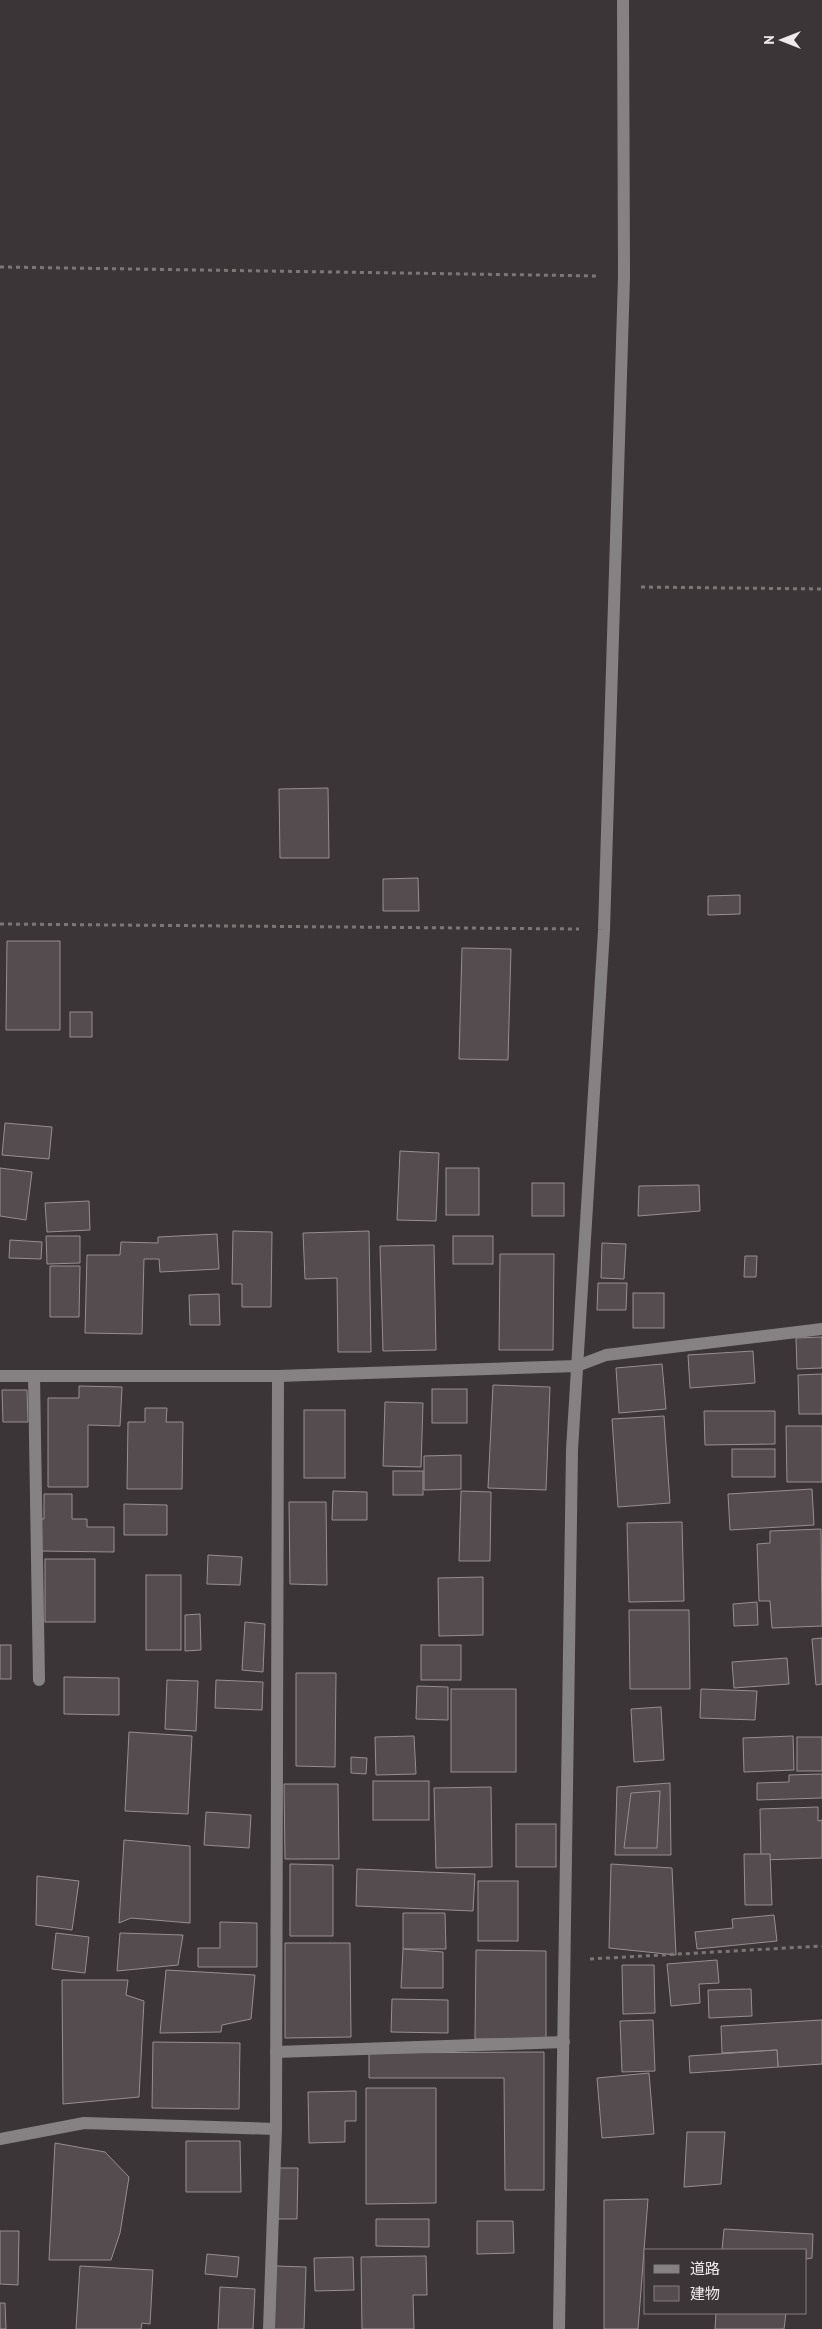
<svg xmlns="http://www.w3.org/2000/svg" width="822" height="2329" font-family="'PT Sans','Noto Sans JP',sans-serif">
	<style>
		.building { fill: #544c4e; stroke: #978e91 }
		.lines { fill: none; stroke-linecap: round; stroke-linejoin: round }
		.path { stroke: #7c7677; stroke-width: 3; stroke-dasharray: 4 4; stroke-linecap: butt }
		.minor { stroke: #868283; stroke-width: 12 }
	</style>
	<rect width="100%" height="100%" fill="#3c3537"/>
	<g class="building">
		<path d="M328,788L329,858H280L279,789Z"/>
		<path d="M418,878L419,911H383V879Z"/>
		<path d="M740,895V914L708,915V896Z"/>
		<path d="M7,941H60V1030H6Z"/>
		<path d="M462,948L511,949L508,1060L459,1059Z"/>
		<rect x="70" y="1012" width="22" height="25"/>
		<path d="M5,1123L52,1127L49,1159L2,1155Z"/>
		<path d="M400,1151L439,1153L436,1221L397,1220Z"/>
		<path d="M0,1168L32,1172L26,1220L0,1216Z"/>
		<rect x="446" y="1168" width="33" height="47"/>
		<rect x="532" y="1183" width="32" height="33"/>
		<path d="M699,1185L700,1211L638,1216L639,1186Z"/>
		<path d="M89,1201L90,1230L47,1232L45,1203Z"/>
		<path d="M233,1231L272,1232L271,1307H242V1284H232Z"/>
		<path d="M369,1231L371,1352H338L337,1278L305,1279L303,1233Z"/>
		<path d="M217,1234L219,1269L160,1272L159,1259H144L142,1334L85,1333L87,1255H120L121,1242L158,1243V1237Z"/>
		<path d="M46,1236H80V1263L47,1264Z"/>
		<rect x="453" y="1236" width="40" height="28"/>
		<path d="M10,1240L42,1242L41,1259L9,1258Z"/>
		<path d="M602,1243L626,1244L624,1279L601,1278Z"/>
		<path d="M434,1245L436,1350L383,1351L380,1246Z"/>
		<path d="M500,1254H554L553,1350H499Z"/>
		<path d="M745,1256H757L756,1277H744Z"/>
		<path d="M50,1266H80L79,1317H50Z"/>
		<path d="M598,1283H627L626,1310H597Z"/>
		<rect x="633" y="1293" width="31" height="35"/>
		<path d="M219,1294L220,1325H190L189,1295Z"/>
		<path d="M822,1337V1368L797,1369L796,1338Z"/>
		<path d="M753,1351L755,1383L690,1388L688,1355Z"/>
		<path d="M662,1364L666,1409L619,1413L616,1368Z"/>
		<path d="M822,1374V1414H799L798,1375Z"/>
		<path d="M493,1385L550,1387L546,1490L488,1488Z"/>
		<path d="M79,1386L122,1387L120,1426L88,1425V1487H48V1398H79Z"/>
		<rect x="432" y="1389" width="35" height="34"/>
		<path d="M2,1390H27L28,1422H3Z"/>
		<path d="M385,1402L423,1403L421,1467L383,1466Z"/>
		<path d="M145,1408H167L166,1422H183L182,1489H127L128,1422H145Z"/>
		<rect x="304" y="1410" width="41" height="68"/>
		<path d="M704,1411H775V1444L705,1445Z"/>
		<path d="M664,1416L670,1503L618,1507L612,1419Z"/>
		<path d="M786,1426H822V1482H787Z"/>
		<rect x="732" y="1449" width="43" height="28"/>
		<path d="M461,1455V1489L424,1490V1456Z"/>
		<rect x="393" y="1471" width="30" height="24"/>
		<path d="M812,1489L814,1525L730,1530L728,1494Z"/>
		<path d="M333,1491L367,1492V1520H332Z"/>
		<path d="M461,1491L491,1492L490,1561H459Z"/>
		<path d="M44,1494H72V1519H87V1527H114V1552L40,1551V1519H44Z"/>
		<path d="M289,1502H326L327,1585L290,1584Z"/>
		<path d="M124,1504L167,1505V1535H124Z"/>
		<path d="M682,1522L684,1601L629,1602L627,1523Z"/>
		<path d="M821,1529L822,1626L772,1628L770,1601H759L757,1544L770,1543V1531Z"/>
		<path d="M208,1555L242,1557L240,1585L207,1584Z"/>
		<rect x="45" y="1559" width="50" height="63"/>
		<rect x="146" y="1575" width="35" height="75"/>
		<path d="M483,1577V1635L439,1636L438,1578Z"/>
		<path d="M757,1602L758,1625L734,1626L733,1604Z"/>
		<path d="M629,1610H689L690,1689H630Z"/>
		<path d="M200,1614L201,1650L185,1651V1615Z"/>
		<path d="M245,1622L265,1624L263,1672L242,1670Z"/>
		<path d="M822,1638V1684L816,1685L812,1639Z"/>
		<rect x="0" y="1645" width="11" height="34"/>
		<rect x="421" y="1645" width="40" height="35"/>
		<path d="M787,1658L789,1684L734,1688L732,1662Z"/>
		<path d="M296,1673H336L335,1767L296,1766Z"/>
		<path d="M64,1677L119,1678V1715L64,1714Z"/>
		<path d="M167,1680L198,1681L196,1731L165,1729Z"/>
		<path d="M216,1680L263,1682L262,1710L215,1708Z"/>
		<path d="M417,1686L448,1687V1720L416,1719Z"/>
		<rect x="451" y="1689" width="65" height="83"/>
		<path d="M701,1689L757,1691L755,1720L700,1718Z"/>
		<path d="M661,1707L664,1760L634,1762L631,1709Z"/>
		<path d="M129,1732L192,1736L188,1814L125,1811Z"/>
		<path d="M414,1736L416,1774L376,1775L375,1737Z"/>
		<path d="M793,1736L794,1770L744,1772L743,1738Z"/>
		<rect x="797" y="1737" width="25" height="34"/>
		<path d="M351,1757L367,1758L366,1774L351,1773Z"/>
		<path d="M822,1774V1798L757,1800V1783L789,1782V1775Z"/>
		<rect x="373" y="1781" width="56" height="39"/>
		<path d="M670,1783L671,1855H615L617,1787Z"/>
		<path d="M284,1784H338L339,1859H285Z"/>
		<path d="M491,1787L492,1867L436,1868L434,1788Z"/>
		<path d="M660,1791L657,1848H624L631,1793Z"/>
		<path d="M818,1807V1821L822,1820V1858L761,1860L760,1809Z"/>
		<path d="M206,1812L251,1815L249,1848L204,1845Z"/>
		<rect x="516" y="1824" width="40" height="43"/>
		<path d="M124,1840L190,1846V1923L131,1918L119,1923Z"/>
		<path d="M744,1854H770L772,1905H745Z"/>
		<path d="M290,1864L333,1865V1936H290Z"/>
		<path d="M611,1864L672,1868L676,1955L609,1948Z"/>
		<path d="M357,1869L475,1874L473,1911L356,1906Z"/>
		<path d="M37,1876L79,1881L72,1930L36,1925Z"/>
		<rect x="478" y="1881" width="40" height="60"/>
		<path d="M403,1913H445L446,1949H403Z"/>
		<path d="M774,1915L777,1941L697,1949L695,1932L733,1928L732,1919Z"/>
		<path d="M220,1922L257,1923V1967H198V1948H220Z"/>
		<path d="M56,1933L89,1937L85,1973L52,1969Z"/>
		<path d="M120,1933L183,1935L178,1965L117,1971Z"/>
		<path d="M285,1943H350L351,2037L285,2038Z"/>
		<path d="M403,1949L443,1952V1988H401Z"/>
		<path d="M476,1950L546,1951V2039H475Z"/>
		<path d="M717,1960L719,1983L699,1984L700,2003L671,2006L667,1964Z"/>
		<path d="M622,1965H654L655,2013L623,2014Z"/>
		<path d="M166,1970L255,1975L251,2019L222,2025L221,2032L160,2033Z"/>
		<path d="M62,1980H128L126,1995L144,2001L139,2097L63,2104Z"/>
		<path d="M751,1989L752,2016L709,2018L708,1990Z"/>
		<path d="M392,1999L448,2000V2033L391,2032Z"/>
		<path d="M653,2020L655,2071L622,2072L620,2021Z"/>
		<path d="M822,2020V2064L778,2067L777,2050L722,2053L721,2026Z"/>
		<path d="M153,2042L240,2043L239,2109L152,2108Z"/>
		<path d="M777,2050L778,2067L690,2073L689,2056Z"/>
		<path d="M544,2052V2190H505L504,2078H369V2053Z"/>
		<path d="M649,2073L654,2134L602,2138L597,2078Z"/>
		<path d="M366,2088H436V2203L366,2204Z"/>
		<path d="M356,2091V2121H345V2142L309,2143L308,2092Z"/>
		<path d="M687,2132H725L721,2184L684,2187Z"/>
		<path d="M186,2141H240L241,2192H186Z"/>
		<path d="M55,2143L105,2152L129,2177L120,2233L111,2260H49Z"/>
		<path d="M278,2168H298L297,2219H276Z"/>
		<path d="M648,2199L638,2329H604V2200Z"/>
		<path d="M376,2219H429V2247L376,2246Z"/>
		<path d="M477,2221H513L514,2253L477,2254Z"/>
		<path d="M724,2229L813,2234L812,2258L806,2259V2250H722Z"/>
		<path d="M0,2231H19L18,2285L0,2284Z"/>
		<path d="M207,2254L239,2257L237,2277L205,2274Z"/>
		<path d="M426,2256L427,2295H413L414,2329H362L361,2257Z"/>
		<path d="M353,2257L354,2290L315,2291L314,2258Z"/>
		<path d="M80,2266L153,2270L150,2324L142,2323L141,2329H76Z"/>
		<path d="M276,2266L306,2267L304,2329H274Z"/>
		<path d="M220,2287L255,2289L253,2329H218Z"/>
		<path d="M0,2303H5L6,2329H0Z"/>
		<path d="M716,2313H786L784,2329H715Z"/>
	</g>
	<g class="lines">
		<g class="path">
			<path d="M0,267L599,276"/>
			<path d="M641,587L822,589"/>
			<path d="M0,924L579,929"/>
			<path d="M590,1959L822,1946"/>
		</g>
		<g class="minor">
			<path d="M0,1376H278L577,1366L606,1355L822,1329"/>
			<path d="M34,1376L39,1680"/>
			<path d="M276,2052L564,2042"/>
			<path d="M0,2139L84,2123L276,2129"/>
			<path d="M269,2329L276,2129L278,1376"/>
			<path d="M559,2329L572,1450L604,930L624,277L623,0"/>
		</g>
	</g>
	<rect x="644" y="2249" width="162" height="65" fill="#3c3537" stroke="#847d7f"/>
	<rect x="654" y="2265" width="25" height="8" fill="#868283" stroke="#847d7f"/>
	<text x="690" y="2274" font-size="15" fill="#efeaeb">道路</text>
	<rect x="654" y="2286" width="25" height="15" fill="#544c4e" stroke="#847d7f"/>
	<text x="690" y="2299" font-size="15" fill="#efeaeb">建物</text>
	<g transform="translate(782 40) rotate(270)" stroke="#3c3537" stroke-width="4" paint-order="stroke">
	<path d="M0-4L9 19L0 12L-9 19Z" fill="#efeaeb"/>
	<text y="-8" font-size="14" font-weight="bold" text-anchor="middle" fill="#efeaeb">N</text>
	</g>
</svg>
